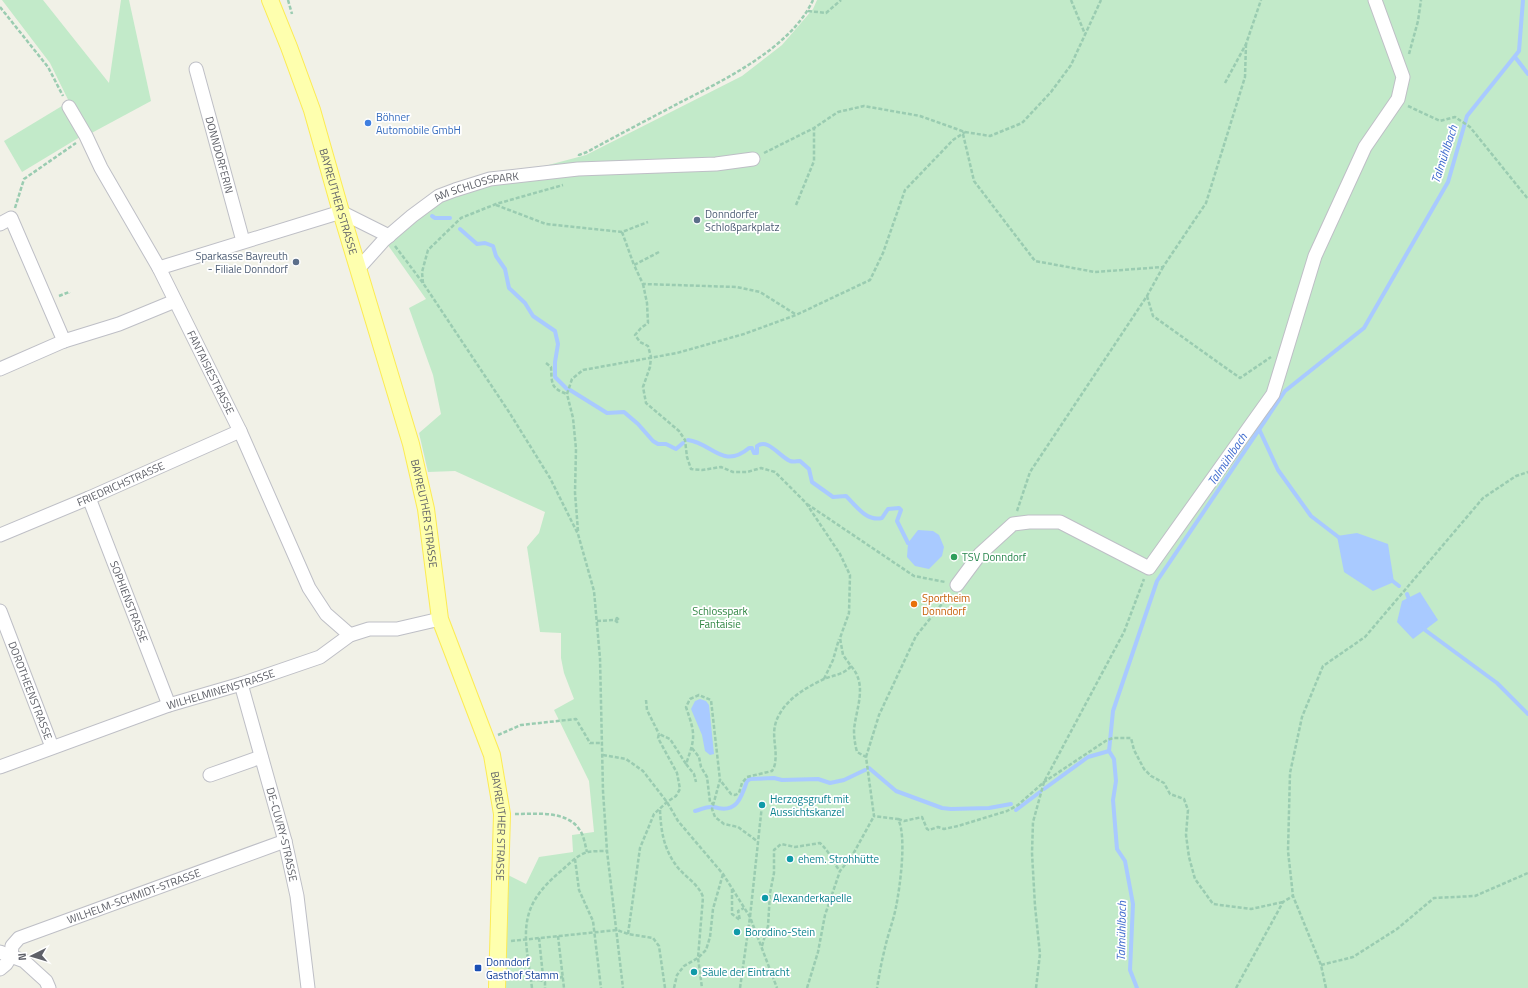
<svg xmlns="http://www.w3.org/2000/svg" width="1528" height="988" font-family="'Titillium Web',sans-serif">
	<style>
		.green { fill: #c2eac9 }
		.water { fill: #a9caff }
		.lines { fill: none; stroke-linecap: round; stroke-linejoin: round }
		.stream { stroke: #a9caff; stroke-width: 4 }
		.minor-casing { stroke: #bebfc6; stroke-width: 15 }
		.major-casing { stroke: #fceb54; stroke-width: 18 }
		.path { stroke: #9accb1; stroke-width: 2.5; stroke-dasharray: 4 2; stroke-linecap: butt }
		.minor { stroke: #fff; stroke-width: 13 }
		.major { stroke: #feffae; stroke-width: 16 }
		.shop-dot { fill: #3f7fe0; stroke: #fff; stroke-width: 1.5 }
		.service-dot { fill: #5c6f8a; stroke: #fff; stroke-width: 1.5 }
		.leisure-dot { fill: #2e9e5b; stroke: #fff; stroke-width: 1.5 }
		.food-dot { fill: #e8710a; stroke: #fff; stroke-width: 1.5 }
		.culture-dot { fill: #0f9aa8; stroke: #fff; stroke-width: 1.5 }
		.transit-dot { fill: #1a4fb4; stroke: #fff; stroke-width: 1.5 }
		.labels { text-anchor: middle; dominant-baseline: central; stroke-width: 3.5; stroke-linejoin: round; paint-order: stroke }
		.shop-label { font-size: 11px; fill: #366cbe; stroke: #fff; text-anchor: start }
		.street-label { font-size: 11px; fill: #5e6068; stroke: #fff }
		.service-label { font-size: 11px; fill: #4e5e75; stroke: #fff; text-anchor: start }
		.leisure-label { font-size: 11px; fill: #27864d; stroke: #fff; text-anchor: start }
		.food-label { font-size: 11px; fill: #c56008; stroke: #fff; text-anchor: start }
		.park-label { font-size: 11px; fill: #2f8642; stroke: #fff }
		.culture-label { font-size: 11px; fill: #0d838f; stroke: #fff; text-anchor: start }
		.transit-label { font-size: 11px; fill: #164399; stroke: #fff; text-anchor: start }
		.water-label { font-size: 12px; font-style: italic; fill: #406cce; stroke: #fff }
	</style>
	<rect width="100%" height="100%" fill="#f1f1e7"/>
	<g class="green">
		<path d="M2,0H43L109,83L121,0H129L151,101L86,136L50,63Z"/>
		<path d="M817,0H1528V988H504L508,875L526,884L539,857L573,852L572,835L594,832L589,781L554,710L574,699L564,673L561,658V633L540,632L527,547L539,533L545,512L455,471L428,472L419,433L441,414L433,375L409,308L426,299L385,241L455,190L586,155L742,76L782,45L813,9Z"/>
		<path d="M62,106L80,137L22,172L4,141Z"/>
	</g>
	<g class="water">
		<path d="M918,530L933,531L939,535L944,547L942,556L929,569L915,566L907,557L908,543Z"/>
		<path d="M1357,533L1388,544L1394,582L1373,591L1344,572L1337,536Z"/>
		<path d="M1420,592L1438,620L1413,639L1397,622L1402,601Z"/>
		<path d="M700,699L706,701L709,705L714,754L710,755L705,751L702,735L691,709L695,701Z"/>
	</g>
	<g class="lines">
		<g class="stream">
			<path d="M1515,57L1528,74"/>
			<path d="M432,216L435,218H450"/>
			<path d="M460,229L477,244L485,243L493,246L496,256L505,269L509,288L525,303L533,316L555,331L558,344L555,362V377L567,389"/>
			<path d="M570,390L607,413L624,412L638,424L653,441L658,444H666L676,449L683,443"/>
			<path d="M1259,429L1278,470L1311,516L1341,539"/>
			<path d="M688,440C712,443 723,470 749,448H752L754,453H757V446C768,438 779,456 790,461C793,462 797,461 800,461L809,469L812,482L833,497L846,496C856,506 867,522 882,518L888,509L899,508L901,510L897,521L908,543"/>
			<path d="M1390,579L1399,586"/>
			<path d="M1407,594L1410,602"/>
			<path d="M1423,625L1425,630L1497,683L1528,714"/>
			<path d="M869,768L896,791L942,808L951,809L989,808L1011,804"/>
			<path d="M1044,789L1088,757L1109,751"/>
			<path d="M714,807C736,814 741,799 747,781L750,779L774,778L782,780L818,779L830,783L844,780L865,770"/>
			<path d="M1016,810L1040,792"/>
			<path d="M695,811C701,810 706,806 712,807"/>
			<path d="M1137,988L1130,970L1133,904L1125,861L1117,849L1113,800L1116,781L1114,759L1109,751L1113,711L1157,581L1285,391L1364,328L1448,182L1467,116L1519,51L1523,0"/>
		</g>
		<defs>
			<g id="minor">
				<path id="s1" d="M196,69L243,241"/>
				<path id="s2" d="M69,107L86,136L101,168L159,268L240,431L309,588L326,614L350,635"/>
				<path d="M0,224L11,218L64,341"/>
				<path d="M159,268L341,212L389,236"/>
				<path id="s3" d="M358,269L384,240L412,216L439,196L455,190L490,179L578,169L716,164L753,159"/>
				<path d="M0,369L64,341L119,324L175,301"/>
				<path id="s4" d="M89,498L169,705"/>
				<path id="s5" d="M0,535L89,498L240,431"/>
				<path d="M957,585L980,554L1013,524L1029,522H1060L1149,568L1273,394L1315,256L1365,147L1398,99L1403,77L1375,0"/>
				<path id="s6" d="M0,611L52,747"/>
				<path id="s7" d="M241,684L285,841L297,896L308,988"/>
				<path id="s8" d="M0,767L169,705L241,684L320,657L350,635L369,629H397L440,619"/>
				<path d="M210,775L261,757"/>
				<path d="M0,952L24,961L46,981L49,988"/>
				<path id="s9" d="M0,969L6,964L11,956L12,946L19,938L285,841"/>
			</g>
			<g id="major">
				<path id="s10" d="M270,0L289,47L312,110L341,212L411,444L426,509L440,619L492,755L502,814L497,988"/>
			</g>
		</defs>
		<use href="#minor" class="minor-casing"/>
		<use href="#major" class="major-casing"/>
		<g class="path">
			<path d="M288,0L292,14"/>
			<path d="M1071,0L1085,34"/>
			<path d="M0,7L48,67L63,96"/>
			<path d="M808,11L826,13L841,0"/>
			<path d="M1409,54L1418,21L1421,0"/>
			<path d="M1225,83L1246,44L1261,0"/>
			<path d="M1408,106L1440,121L1455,117L1470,127L1528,199"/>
			<path d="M963,134L974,181L1035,261L1095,272L1163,267L1206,203L1245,77L1246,44"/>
			<path d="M764,153L814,128L838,112L864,106L920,116L965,132L990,136L1022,123L1051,92L1071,65L1101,0"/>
			<path d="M579,156V155L587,152C618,135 649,119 679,103C724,80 791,48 813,0"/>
			<path d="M496,205L546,224L622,232L648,222"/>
			<path d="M796,205L814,161V128"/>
			<path d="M15,208L24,179L76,143"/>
			<path d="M622,232L634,265"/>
			<path d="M395,246L423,283L509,412L550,478L578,534L594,591L600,658L603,791L607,851L623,988"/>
			<path d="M659,252L634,265L643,284L737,287L760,292L795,314"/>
			<path d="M423,283L422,272L428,250L461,218L496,204L563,185"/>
			<path d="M643,284L647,303L648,323L641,328L635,335L640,342L648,346L651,357L650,367L643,387L646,403L679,431L685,440L687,457L691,469L702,470L721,467L733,472H747L761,468L775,472L806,503L840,554L850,575L849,613L840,638L843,655L851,666C844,675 833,675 824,679C807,687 788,698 779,715C769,733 778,746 775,763C775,766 773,769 772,771L747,777L742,783L739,793L735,795L731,794L720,780"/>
			<path d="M59,296L69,292L70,293"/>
			<path d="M1147,296L1153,316L1240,378L1271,357"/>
			<path d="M546,363L551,367C552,383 550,388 567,394"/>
			<path d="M807,504L914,576L945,582"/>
			<path d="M1017,511L1030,472L1147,296L1163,267"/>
			<path d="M578,531L575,493L576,449L573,418L567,394L572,379L583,370L677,353L744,334L796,315L870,280L883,253L905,190L953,140L965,132"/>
			<path d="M597,621L615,620L617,622L619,620L617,618L615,620"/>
			<path d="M851,666C868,685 856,708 854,730C854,738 855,744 857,752L866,757L874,816L898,819C907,836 900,887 896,907C893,922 887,937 884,952C881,964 879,976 877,988"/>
			<path d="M824,679L833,660L839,639"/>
			<path d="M646,700L647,710L659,734"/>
			<path d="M498,735L521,725L576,719L590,743H603"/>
			<path d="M692,748L699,757L701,767L707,777L710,802L713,804"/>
			<path d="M603,755L626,759L643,771L667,802L678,821L723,874L750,917L777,988"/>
			<path d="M866,757L879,715L916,636L950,594"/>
			<path d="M686,764L694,774L696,782"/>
			<path d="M660,810C661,832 664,851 679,869C687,878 699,885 703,897L698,958L702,988"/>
			<path d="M515,814C535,814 566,810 579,829C584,835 585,845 587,852"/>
			<path d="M898,819L904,821L922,817L927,829L929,830L938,827L944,829L958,826L1007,811L1018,805L1044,782L1107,740L1113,738H1131L1134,750L1144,769L1151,776L1164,783L1170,794L1184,799L1188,810L1186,835L1189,857L1195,879L1213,904L1251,909L1283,902"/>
			<path d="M575,859L579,890L593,921L601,988"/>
			<path d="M732,889V914L740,920L738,911L744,908"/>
			<path d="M628,934L640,848L654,814L667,802L676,796L680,789L677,773L658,738L659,734L670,739L686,764C696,736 695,734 686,707L690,699L699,695L711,700L720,780L712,809L715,817L724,824L738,827L757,841"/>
			<path d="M558,936L564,988"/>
			<path d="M539,938L543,976L540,980L545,982V988"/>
			<path d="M511,941L617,930L628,934L653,938L659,946L665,988"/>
			<path d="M762,946L768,926L770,893L774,873V850L781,844L795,847L820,843C830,852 832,861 840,871"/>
			<path d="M1321,965L1353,957L1397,929L1434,898L1475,896L1528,873"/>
			<path d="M548,979L563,977"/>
			<path d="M531,980H540"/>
			<path d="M532,988C525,935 515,909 561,871C568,865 578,854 588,852C594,851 601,851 607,851"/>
			<path d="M674,988L677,975L684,966L698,958L706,950L710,937L713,909L723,874"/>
			<path d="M740,988L750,917L762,805"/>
			<path d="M807,988L818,952L825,915L840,871L852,856L874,816"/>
			<path d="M1036,988L1040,954L1035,906L1032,853L1033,822L1044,782L1124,632L1144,579"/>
			<path d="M1236,988L1283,902L1293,896"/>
			<path d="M1326,988L1321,965L1293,896L1288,851L1290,773L1302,717L1323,666L1365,637L1483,498L1516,476L1528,472"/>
		</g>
		<use href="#minor" class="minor"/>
		<use href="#major" class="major"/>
	</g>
	<circle class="shop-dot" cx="368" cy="123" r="4"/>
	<g class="service-dot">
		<circle cx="697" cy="220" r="4"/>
		<circle cx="296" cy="262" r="4"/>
	</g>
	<circle class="leisure-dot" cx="954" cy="557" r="4"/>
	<circle class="food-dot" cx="914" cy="604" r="4"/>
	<g class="culture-dot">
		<circle cx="762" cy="805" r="4"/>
		<circle cx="790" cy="859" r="4"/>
		<circle cx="765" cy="898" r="4"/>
		<circle cx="737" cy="932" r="4"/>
		<circle cx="694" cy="972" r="4"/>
	</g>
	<rect class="transit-dot" x="474" y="964" width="8" height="8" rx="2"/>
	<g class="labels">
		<g class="shop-label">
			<text x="376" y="117">Böhner<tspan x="376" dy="13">Automobile GmbH</tspan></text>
		</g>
		<g class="street-label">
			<text stroke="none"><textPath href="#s1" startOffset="89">DONNDORFERIN</textPath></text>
			<text stroke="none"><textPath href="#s3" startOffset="148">AM SCHLOSSPARK</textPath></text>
			<text stroke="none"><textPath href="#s10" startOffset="213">BAYREUTHER STRASSE</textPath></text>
			<text stroke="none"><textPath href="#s2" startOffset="301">FANTAISIESTRASSE</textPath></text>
			<text stroke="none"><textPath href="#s5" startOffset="131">FRIEDRICHSTRASSE</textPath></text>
			<text stroke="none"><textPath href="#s10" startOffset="537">BAYREUTHER STRASSE</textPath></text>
			<text stroke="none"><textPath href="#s4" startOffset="111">SOPHIENSTRASSE</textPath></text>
			<text stroke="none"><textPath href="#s8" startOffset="234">WILHELMINENSTRASSE</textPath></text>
			<text stroke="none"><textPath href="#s6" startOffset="85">DOROTHEENSTRASSE</textPath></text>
			<text stroke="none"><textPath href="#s10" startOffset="861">BAYREUTHER STRASSE</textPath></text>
			<text stroke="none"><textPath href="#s7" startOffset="156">DE-CUVRY-STRASSE</textPath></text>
			<text stroke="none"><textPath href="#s9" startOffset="160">WILHELM-SCHMIDT-STRASSE</textPath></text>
		</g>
		<g class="service-label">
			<text x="705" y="214">Donndorfer<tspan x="705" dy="13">Schloßparkplatz</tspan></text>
			<text x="288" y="256" text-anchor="end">Sparkasse Bayreuth<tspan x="288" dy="13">- Filiale Donndorf</tspan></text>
		</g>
		<g class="leisure-label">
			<text x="962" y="557">TSV Donndorf</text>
		</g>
		<g class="food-label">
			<text x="922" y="598">Sportheim<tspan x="922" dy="13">Donndorf</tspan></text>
		</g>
		<g class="park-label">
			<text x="720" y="611">Schlosspark<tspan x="720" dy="13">Fantaisie</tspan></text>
		</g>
		<g class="culture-label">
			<text x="770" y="799">Herzogsgruft mit<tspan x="770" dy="13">Aussichtskanzel</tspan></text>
			<text x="798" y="859">ehem. Strohhütte</text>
			<text x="773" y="898">Alexanderkapelle</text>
			<text x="745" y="932">Borodino-Stein</text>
			<text x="702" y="972">Säule der Eintracht</text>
		</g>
		<g class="transit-label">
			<text x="486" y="962">Donndorf<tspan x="486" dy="13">Gasthof Stamm</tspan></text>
		</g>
		<g class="water-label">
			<text transform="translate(1444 154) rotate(-72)">Talmühlbach</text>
			<text transform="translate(1227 459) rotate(-56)">Talmühlbach</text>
			<text transform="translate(1121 931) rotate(-89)">Talmühlbach</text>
		</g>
	</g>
	<g transform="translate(32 956) rotate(265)" stroke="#ffffff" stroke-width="3" paint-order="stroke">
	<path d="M0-3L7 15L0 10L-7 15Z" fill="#5e6068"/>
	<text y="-6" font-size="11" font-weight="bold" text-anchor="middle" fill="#5e6068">N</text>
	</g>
</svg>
